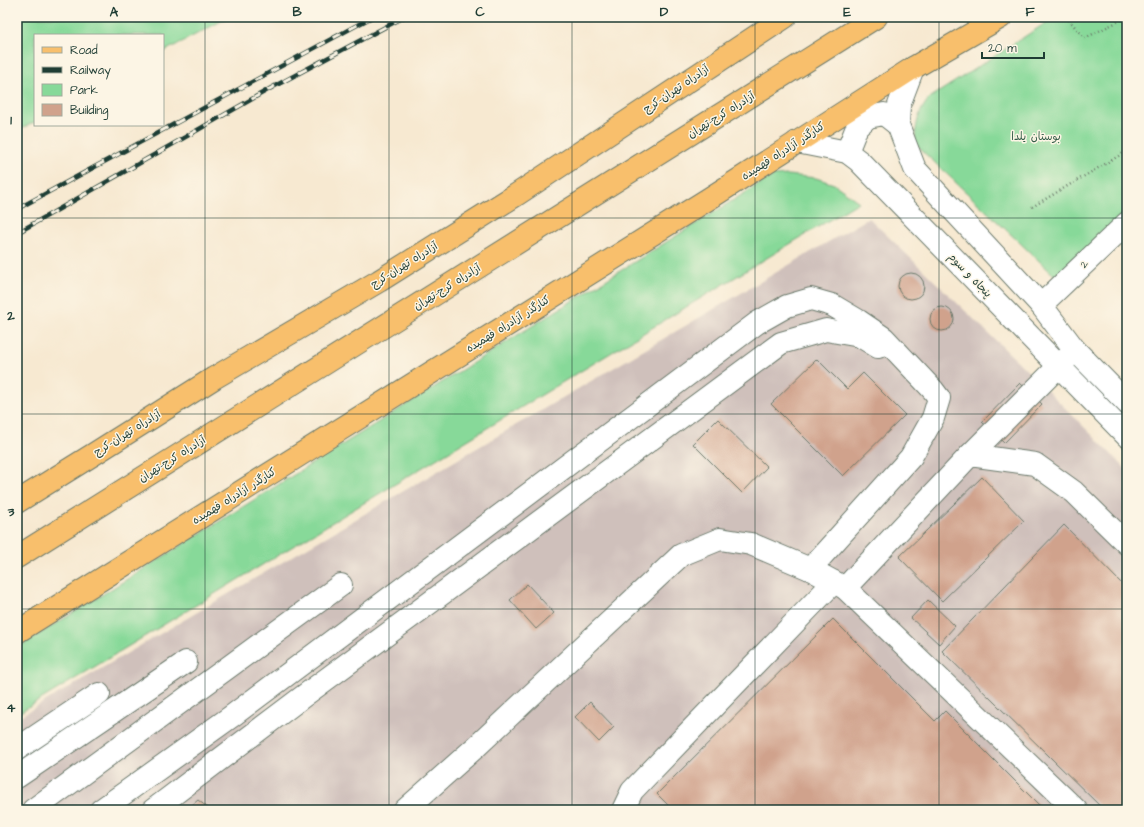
<svg xmlns="http://www.w3.org/2000/svg" width="1144" height="827" font-family="'Architects Daughter','Playpen Sans Arabic',sans-serif">
	<style>
		.industrial { fill: #cfc0bb }
		.green { fill: #87d999; stroke: #538b66 }
		.building { fill: #d0a28c }
		.lines { fill: none; stroke-linecap: round; stroke-linejoin: round }
		.minor-casing { stroke: #6b796b; stroke-width: 24 }
		.major-casing { stroke: #6b796b; stroke-width: 24 }
		.highway-casing { stroke: #6b796b; stroke-width: 24 }
		.path { stroke: #6b796b; stroke-width: 2.5; stroke-dasharray: 1 3; stroke-linecap: butt }
		.minor { stroke: #fff; stroke-width: 22 }
		.major { stroke: #f8bf6c; stroke-width: 22 }
		.highway { stroke: #f8bf6c; stroke-width: 22 }
		.rail-casing { stroke: #1f3d34; stroke-width: 4.5 }
		.rail { stroke: #fcf5e5; stroke-width: 3; stroke-dasharray: 9; stroke-linecap: butt }
		.grid { fill: none; stroke: #1f3d34; stroke-width: 1; stroke-opacity: 0.55 }
		.labels { text-anchor: middle; dominant-baseline: central; stroke-width: 3; stroke-linejoin: round; paint-order: stroke }
		.street-label { font-size: 11px; fill: #1f3d34; stroke: #fcf5e5 }
		.park-label { font-size: 11px; fill: #345c48; stroke: #fcf5e5 }
		.neatline { fill: none; stroke: #1f3d34; stroke-width: 1.5 }
		.grid-label { font-size: 13px; text-anchor: middle; font-weight: bold; fill: #1f3d34 }
	</style>
	<rect width="100%" height="100%" fill="#fcf5e5"/>
	<filter id="ink" filterUnits="userSpaceOnUse"><feTurbulence type="fractalNoise" baseFrequency=".025" numOctaves="2"/><feDisplacementMap in="SourceGraphic" scale="8" xChannelSelector="R" yChannelSelector="G"/><feConvolveMatrix kernelMatrix="1 2 1 2 8 2 1 2 1" color-interpolation-filters="sRGB"/></filter>
	<filter id="wash" filterUnits="userSpaceOnUse"><feTurbulence type="fractalNoise" baseFrequency=".012" numOctaves="4" result="noise"/><feDisplacementMap in="SourceGraphic" scale="16" xChannelSelector="R" yChannelSelector="G"/><feGaussianBlur stdDeviation="0.9" result="paint"/><feColorMatrix in="noise" values="0 0 0 0 0 0 0 0 0 0 0 0 0 0 0 0 0 1.4 0 .05"/><feComposite in="paint" operator="in"/></filter>
	<g filter="url(#wash)">
		<rect width="100%" height="100%" fill="#f7e9d1"/>
		<path class="industrial" d="M869,218L1041,384L1127,470V810H17V718Z"/>
		<g class="green">
			<path d="M17,17H229L163,52V35H35V122L17,131Z"/>
			<path d="M1055,17H1127V224L1055,276L915,144C915,127 918,109 931,97Z"/>
			<path d="M788,175L816,178L834,184L859,202L17,714V648L772,176Z"/>
		</g>
		<g id="blocks">
			<g class="building">
				<circle cx="911" cy="286" r="13"/>
				<circle cx="942" cy="319" r="12"/>
				<path d="M817,359L847,389L863,373L905,415L843,476L771,404Z"/>
				<path d="M1020,383L1042,404L1004,443L982,422Z"/>
				<path d="M718,419L767,467L742,493L693,444Z"/>
				<path d="M982,477L1024,521L942,601L899,557Z"/>
				<path d="M1064,525L1127,589V810H1104L942,651Z"/>
				<path d="M527,584L554,613L536,629L510,600Z"/>
				<path d="M928,600L955,626L939,644L911,618Z"/>
				<path d="M833,619L935,721L945,711L1044,810H673L657,794Z"/>
				<path d="M590,702L614,727L599,742L575,717Z"/>
				<path d="M198,800L208,808L206,810H186Z"/>
			</g>
		</g>
	</g>
	<g filter="url(#ink)">
		<use href="#blocks" fill-opacity="0" stroke="#6b796b" stroke-width="1"/>
		<g class="lines">
			<defs>
				<g id="minor">
					<path d="M913,68L899,105L898,125L915,169L1041,305L1075,350L1127,403"/>
					<path d="M797,142L847,152L859,161L1127,436"/>
					<path d="M847,152L857,127L868,117L884,114L898,125"/>
					<path d="M1041,305L1127,223"/>
					<path d="M970,455L1035,464L1074,492L1127,544"/>
					<path d="M845,588L1076,810"/>
					<path d="M17,749L99,694"/>
					<path d="M17,777L186,662"/>
					<path d="M33,810L341,585"/>
					<path d="M101,810L232,716L757,323L787,306L811,299L832,305L859,321L884,338L933,390L939,398L933,418L911,457L810,569"/>
					<path d="M153,810L305,695L781,343L826,330L860,336L878,347"/>
					<path d="M405,810L477,746L681,555L720,539L751,544L810,569L845,588L970,455L1075,350"/>
					<path d="M623,810L632,791L834,582"/>
				</g>
				<path id="major" d="M17,632L710,198L913,68L1001,17"/>
				<g id="highway">
					<path d="M17,502L94,454L214,378L379,281L516,195L785,17"/>
					<path d="M17,557L876,17"/>
				</g>
			</defs>
			<use href="#minor" class="minor-casing"/>
			<use href="#major" class="major-casing"/>
			<use href="#highway" class="highway-casing"/>
			<g class="path">
				<path d="M1066,17L1085,38L1127,17"/>
				<path d="M1032,207L1127,151"/>
			</g>
			<use href="#minor" class="minor"/>
			<use href="#major" class="major"/>
			<use href="#highway" class="highway"/>
			<defs>
				<g id="rail">
					<path d="M17,209L372,17"/>
					<path d="M17,233L273,87L404,17"/>
				</g>
			</defs>
			<use href="#rail" class="rail-casing"/>
			<use href="#rail" class="rail"/>
		</g>
	</g>
	<path class="grid" d="M205,17V810M389,17V810M572,17V810M755,17V810M939,17V810M17,218H1127M17,414H1127M17,609H1127"/>
	<g class="labels">
		<g class="street-label">
			<text transform="translate(676 89) rotate(-34)">آزادراه تهران-کرج</text>
			<text transform="translate(721 115) rotate(-32)">آزادراه کرج-تهران</text>
			<text transform="translate(783 151) rotate(-33)">کنارگذر آزادراه فهمیده</text>
			<text transform="translate(1084 264) rotate(-44)">2</text>
			<text transform="translate(404 265) rotate(-32)">آزادراه تهران-کرج</text>
			<text transform="translate(970 275) rotate(46)">پنجاه و سوم</text>
			<text transform="translate(447 287) rotate(-32)">آزادراه کرج-تهران</text>
			<text transform="translate(508 324) rotate(-32)">کنارگذر آزادراه فهمیده</text>
			<text transform="translate(127 433) rotate(-32)">آزادراه تهران-کرج</text>
			<text transform="translate(172 459) rotate(-32)">آزادراه کرج-تهران</text>
			<text transform="translate(234 496) rotate(-32)">کنارگذر آزادراه فهمیده</text>
		</g>
		<g class="park-label">
			<text x="1036" y="136">بوستان یلدا</text>
		</g>
	</g>
	<rect width="1144" height="827" fill="none" stroke="#fcf5e5" stroke-width="44"/>
	<rect x="34" y="34" width="130" height="92" fill="#fcf5e5" stroke="#a4ab9e"/>
	<rect x="42" y="47" width="20" height="6" fill="#f8bf6c" stroke="#a4ab9e"/>
	<text x="70" y="54" font-size="12" fill="#1f3d34">Road</text>
	<rect x="42" y="67" width="20" height="6" fill="#1f3d34" stroke="#a4ab9e"/>
	<text x="70" y="74" font-size="12" fill="#1f3d34">Railway</text>
	<rect x="42" y="84" width="20" height="12" fill="#87d999" stroke="#a4ab9e"/>
	<text x="70" y="94" font-size="12" fill="#1f3d34">Park</text>
	<rect x="42" y="104" width="20" height="12" fill="#d0a28c" stroke="#a4ab9e"/>
	<text x="70" y="114" font-size="12" fill="#1f3d34">Building</text>
	<path d="M982 52v6h62v-6" fill="none" stroke="#1f3d34" stroke-width="2"/>
	<text x="988" y="52" font-size="12" fill="#1f3d34" stroke="#fcf5e5" stroke-width="3" paint-order="stroke">20 m</text>
	<rect x="22" y="22" width="1100" height="783" class="neatline"/>
	<g class="grid-label">
		<text x="114" y="16">A</text>
		<text x="297" y="16">B</text>
		<text x="480" y="16">C</text>
		<text x="664" y="16">D</text>
		<text x="847" y="16">E</text>
		<text x="1030" y="16">F</text>
		<text x="11" y="124">1</text>
		<text x="11" y="320">2</text>
		<text x="11" y="516">3</text>
		<text x="11" y="712">4</text>
	</g>
</svg>
